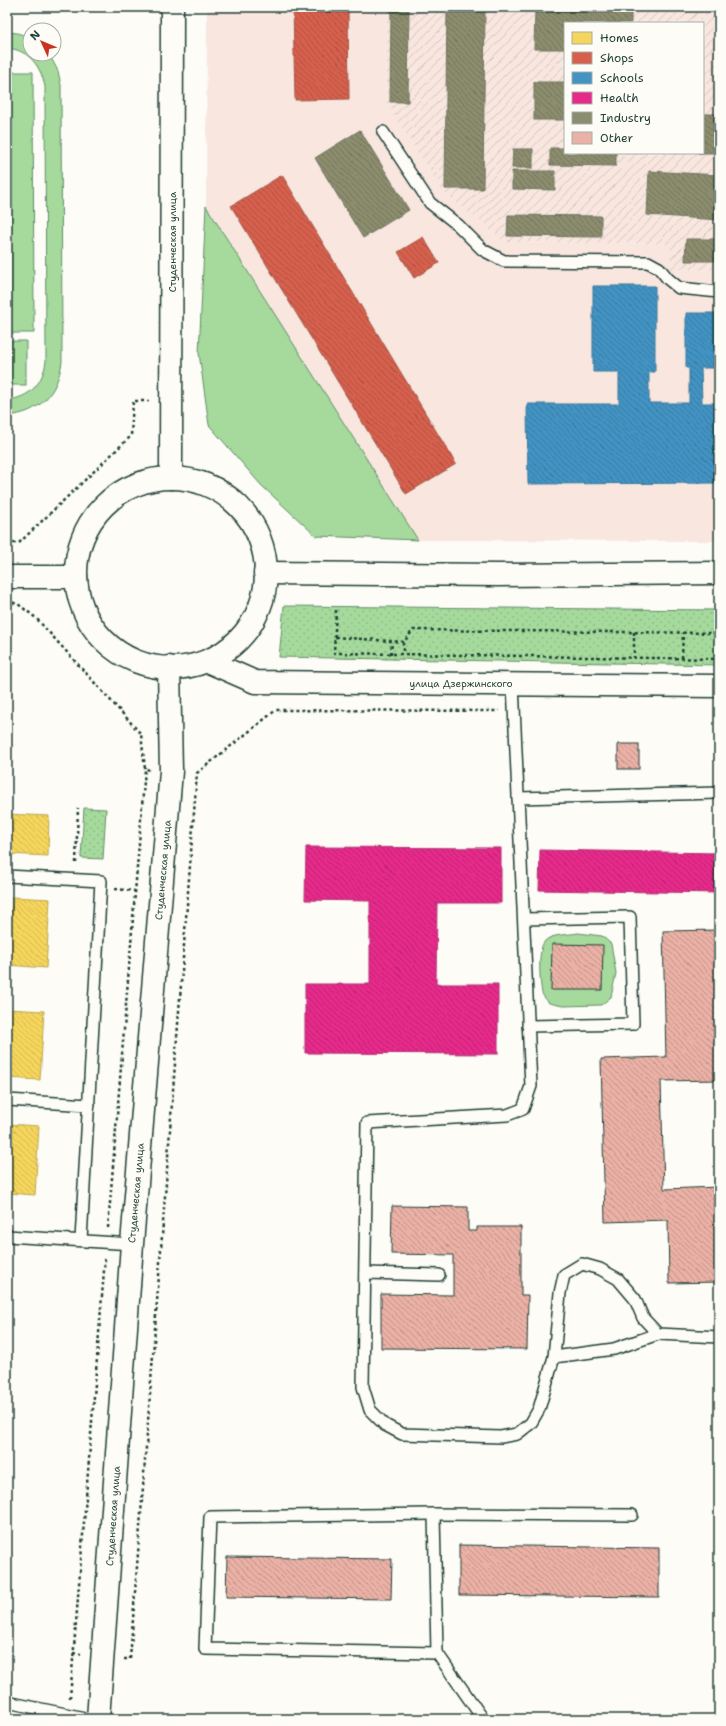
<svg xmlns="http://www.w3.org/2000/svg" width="726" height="1726" font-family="'Shantell Sans',sans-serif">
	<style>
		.built { fill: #f8e6df }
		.industrial { fill: url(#industrial-furrows); fill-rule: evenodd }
		.green { fill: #a5da9c; stroke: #628c68 }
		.park { fill: url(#park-dots); stroke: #628c68 }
		.homes { fill: url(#homes-back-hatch); stroke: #b6a750 }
		.shops { fill: url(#shops-back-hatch); stroke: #9f5646 }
		.schools { fill: url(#schools-back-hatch); stroke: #387998 }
		.health { fill: url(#health-back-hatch); stroke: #ab2f70 }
		.industry { fill: url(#industry-back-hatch); stroke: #6b745d }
		.building { fill: url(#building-back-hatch); stroke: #1f3d34 }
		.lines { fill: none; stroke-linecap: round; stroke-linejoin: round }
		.lane-casing { stroke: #1f3d34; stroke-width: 14 }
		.street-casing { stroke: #1f3d34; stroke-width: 25 }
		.secondary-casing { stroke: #1f3d34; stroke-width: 25 }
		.path { stroke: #1f3d34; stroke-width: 2.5; stroke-dasharray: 3 3; stroke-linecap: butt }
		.lane { stroke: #fdfcf7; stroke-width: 11 }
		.street { stroke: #fdfcf7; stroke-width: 22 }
		.secondary { stroke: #fdfcf7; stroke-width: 22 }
		.labels { text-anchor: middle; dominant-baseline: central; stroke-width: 4; stroke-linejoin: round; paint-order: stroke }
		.street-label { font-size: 10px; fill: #1f3d34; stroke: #fdfcf7 }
	</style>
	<defs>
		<pattern id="industrial-furrows" width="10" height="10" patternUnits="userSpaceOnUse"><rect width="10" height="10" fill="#f8e6df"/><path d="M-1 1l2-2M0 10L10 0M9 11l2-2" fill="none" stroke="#d4c6c0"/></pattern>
		<pattern id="park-dots" width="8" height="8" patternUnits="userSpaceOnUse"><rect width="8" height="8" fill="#a5da9c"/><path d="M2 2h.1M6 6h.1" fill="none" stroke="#8ebc87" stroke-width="1.8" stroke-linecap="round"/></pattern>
		<pattern id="homes-back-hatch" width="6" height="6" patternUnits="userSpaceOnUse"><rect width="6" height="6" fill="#f6d55c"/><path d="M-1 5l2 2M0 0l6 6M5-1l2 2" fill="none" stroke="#d2b851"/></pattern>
		<pattern id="shops-back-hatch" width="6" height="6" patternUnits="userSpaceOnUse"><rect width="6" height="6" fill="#d6604d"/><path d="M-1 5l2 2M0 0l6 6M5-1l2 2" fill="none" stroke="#ad5041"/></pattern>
		<pattern id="schools-back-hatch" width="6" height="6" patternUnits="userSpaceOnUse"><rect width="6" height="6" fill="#4393c3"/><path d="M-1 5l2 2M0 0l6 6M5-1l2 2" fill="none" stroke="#37799f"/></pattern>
		<pattern id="health-back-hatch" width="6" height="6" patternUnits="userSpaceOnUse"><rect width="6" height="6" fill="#e7298a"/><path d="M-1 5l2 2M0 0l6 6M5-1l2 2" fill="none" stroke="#bb2472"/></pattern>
		<pattern id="industry-back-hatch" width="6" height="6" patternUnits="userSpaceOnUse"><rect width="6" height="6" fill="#8c8c6e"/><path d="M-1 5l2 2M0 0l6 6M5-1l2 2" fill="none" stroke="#72745b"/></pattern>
		<pattern id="building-back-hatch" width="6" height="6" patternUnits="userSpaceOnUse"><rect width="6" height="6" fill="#ebb1a6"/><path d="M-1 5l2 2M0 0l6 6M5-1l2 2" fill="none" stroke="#be9188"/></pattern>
	</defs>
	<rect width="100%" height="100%" fill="#fdfcf7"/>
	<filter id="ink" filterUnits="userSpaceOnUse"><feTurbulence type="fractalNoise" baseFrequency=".025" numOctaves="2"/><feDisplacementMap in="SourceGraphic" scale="8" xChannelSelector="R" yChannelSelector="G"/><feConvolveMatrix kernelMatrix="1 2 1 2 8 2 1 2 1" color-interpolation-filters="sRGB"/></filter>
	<g filter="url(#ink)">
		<path class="built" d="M207,7H387V104L505,242L671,244V269L719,270V541L418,540L206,206Z"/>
		<path class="industrial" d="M387,7H719V270L671,269V244L505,242L443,191L387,104ZM565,23H703V153H565Z"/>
		<g class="green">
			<path d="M7,32L17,33L30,37V54H49L58,71L61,85L62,362C57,394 40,413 7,416V400C30,398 43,383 46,361L45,87C41,66 29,50 7,48Z"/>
			<path d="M7,72H33L34,333H7Z"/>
			<path d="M206,206L418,540L316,536L261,485L209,425L199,353Z"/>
			<rect x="7" y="341" width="19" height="44"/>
			<path d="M578,933L602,936L611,944L616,973L611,997L601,1005L563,1006L549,1003C547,1000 543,997 542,993C540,983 537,949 545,941C551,934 569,935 578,933Z"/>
		</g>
		<g class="park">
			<path d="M284,606L719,610V665L279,657Z"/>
			<path d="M84,808L106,809L103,859L81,858Z"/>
		</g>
		<g class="homes">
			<path d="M7,814L49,816L48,856L7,854Z"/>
			<path d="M12,897L50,899L46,968L7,965V911L11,912Z"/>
			<path d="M7,1009L44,1011L40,1080L7,1078Z"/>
			<path d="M7,1124L39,1126L35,1195L7,1193Z"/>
		</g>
		<g class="shops">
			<path d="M293,7H348L349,99L295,100Z"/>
			<path d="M282,175L456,464L406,494L231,206Z"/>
			<path d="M423,237L439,263L414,278L398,252Z"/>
		</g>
		<path class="schools" d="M593,286H655V372H649V403H689V368H686V313H719V368H701L702,403H719V483L528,484L527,404H619V372H593Z"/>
		<g class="health">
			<path d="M306,847L501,848V903H437L436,984H498V1054L305,1053V984H370V901L305,900Z"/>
			<path d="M540,850L719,853V893L539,890Z"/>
		</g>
		<g class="industry">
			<path d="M391,7H409L408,102H390Z"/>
			<path d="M447,7H485L483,189H445Z"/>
			<path d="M535,10L631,11V23H565V49H534Z"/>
			<rect x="534" y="82" width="31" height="38"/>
			<path d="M703,114H719V153H698H703Z"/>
			<path d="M360,130L409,210L363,238L315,158Z"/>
			<path d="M550,148H565V153H616V166L550,165Z"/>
			<path d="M513,149H533V168H512Z"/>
			<path d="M512,171H555V190L512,189Z"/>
			<path d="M649,171L719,175V220L647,215Z"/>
			<path d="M508,215L601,216V237L507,236Z"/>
			<path d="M686,239H719V261H685Z"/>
		</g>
		<g class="building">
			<rect x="618" y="744" width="21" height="25"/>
			<path d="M719,930V1080L661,1081L664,1189L719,1187V1282L669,1283L668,1220L605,1222L601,1059L666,1057L663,931Z"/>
			<path d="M552,944L603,945L602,990H551Z"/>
			<path d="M392,1206L468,1207V1231H477V1227H521V1295H528L527,1349L381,1348V1294L453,1295V1255L391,1254Z"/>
			<path d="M459,1545L659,1548V1597L459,1595Z"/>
			<path d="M227,1557L392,1559L391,1599L226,1597Z"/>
		</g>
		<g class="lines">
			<defs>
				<g id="lane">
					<path d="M383,132L430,203L458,225L483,250L504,261L648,262L659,268L668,279L679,288L719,292"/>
					<path d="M513,684L531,1086L523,1109L507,1115L367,1123L363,1387L370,1410L385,1425L402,1434L501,1437L517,1434L531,1423L539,1409L554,1357L560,1293L564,1275L582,1264L600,1269L618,1279L635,1299L643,1318L658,1334L719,1337"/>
					<path d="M518,798L719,793"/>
					<path d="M7,876L101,881L81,1240"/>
					<path d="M524,919L630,917L633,1024L528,1026"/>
					<path d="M7,1100L89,1105"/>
					<path d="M7,1236L132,1244"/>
					<path d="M366,1273L439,1275"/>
					<path d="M554,1357L614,1349L658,1334"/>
					<path d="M434,1514L437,1653"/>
					<path d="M7,1702L90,1719"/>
					<path d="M483,1719L437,1653L205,1649L210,1517L434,1514L632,1515"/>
				</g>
				<path id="street" d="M98,1719L132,1244L171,771L169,667"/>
				<g id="secondary">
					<path d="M171,478L172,7"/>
					<circle cx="171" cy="573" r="95"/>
					<path d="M265,573L499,575L719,573"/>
					<path d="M7,577H76"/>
					<path d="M207,661L255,682L719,686"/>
				</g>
			</defs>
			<use href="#lane" class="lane-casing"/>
			<use href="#street" class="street-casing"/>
			<use href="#secondary" class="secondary-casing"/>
			<g class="path">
				<path d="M7,543H19L131,436L133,401H149"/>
				<path d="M7,601L18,604L36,618L141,734L145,769"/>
				<path d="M336,610L334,653L719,659"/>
				<path d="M634,632V658"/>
				<path d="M335,637L404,642L413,630L719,633"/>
				<path d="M403,642L404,654"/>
				<path d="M391,654L392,642"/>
				<path d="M682,658L683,632"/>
				<path d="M76,863L78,808"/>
				<path d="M115,889L135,891"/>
				<path d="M108,1228L145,769L150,770"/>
				<path d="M73,1653L81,1654"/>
				<path d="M124,1659H130L197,773L276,710L499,711"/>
				<path d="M70,1698L105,1258"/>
			</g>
			<use href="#lane" class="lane"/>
			<use href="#street" class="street"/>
			<use href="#secondary" class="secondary"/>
		</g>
	</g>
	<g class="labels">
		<g class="street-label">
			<text transform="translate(172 242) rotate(-90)">Студенческая улица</text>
			<text x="461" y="683">улица Дзержинского</text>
			<text transform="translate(163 870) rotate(-85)">Студенческая улица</text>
			<text transform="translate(136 1193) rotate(-85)">Студенческая улица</text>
			<text transform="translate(113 1516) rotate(-86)">Студенческая улица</text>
		</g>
	</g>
	<rect width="726" height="1726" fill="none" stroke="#fdfcf7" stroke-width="24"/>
	<rect x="12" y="12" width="702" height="1702" fill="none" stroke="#1f3d34" stroke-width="1.5" filter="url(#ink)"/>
	<rect x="564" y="22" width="140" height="132" fill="#fdfcf7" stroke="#a4b0a9"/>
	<rect x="572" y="32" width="20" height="12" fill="#f6d55c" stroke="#a4b0a9"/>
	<text x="600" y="42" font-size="12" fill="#1f3d34">Homes</text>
	<rect x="572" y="52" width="20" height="12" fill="#d6604d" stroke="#a4b0a9"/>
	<text x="600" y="62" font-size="12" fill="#1f3d34">Shops</text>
	<rect x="572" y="72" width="20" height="12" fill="#4393c3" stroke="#a4b0a9"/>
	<text x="600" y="82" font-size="12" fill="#1f3d34">Schools</text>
	<rect x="572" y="92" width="20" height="12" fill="#e7298a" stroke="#a4b0a9"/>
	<text x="600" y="102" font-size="12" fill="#1f3d34">Health</text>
	<rect x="572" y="112" width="20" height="12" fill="#8c8c6e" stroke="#a4b0a9"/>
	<text x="600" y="122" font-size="12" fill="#1f3d34">Industry</text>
	<rect x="572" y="132" width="20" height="12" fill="#ebb1a6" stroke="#a4b0a9"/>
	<text x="600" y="142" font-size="12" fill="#1f3d34">Other</text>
	<g transform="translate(42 42) rotate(314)"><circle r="19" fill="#fdfcf7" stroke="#a4b0a9"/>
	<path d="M0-3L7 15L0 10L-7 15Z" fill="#c8321e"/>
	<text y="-6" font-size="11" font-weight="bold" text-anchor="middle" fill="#1f3d34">N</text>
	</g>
</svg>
